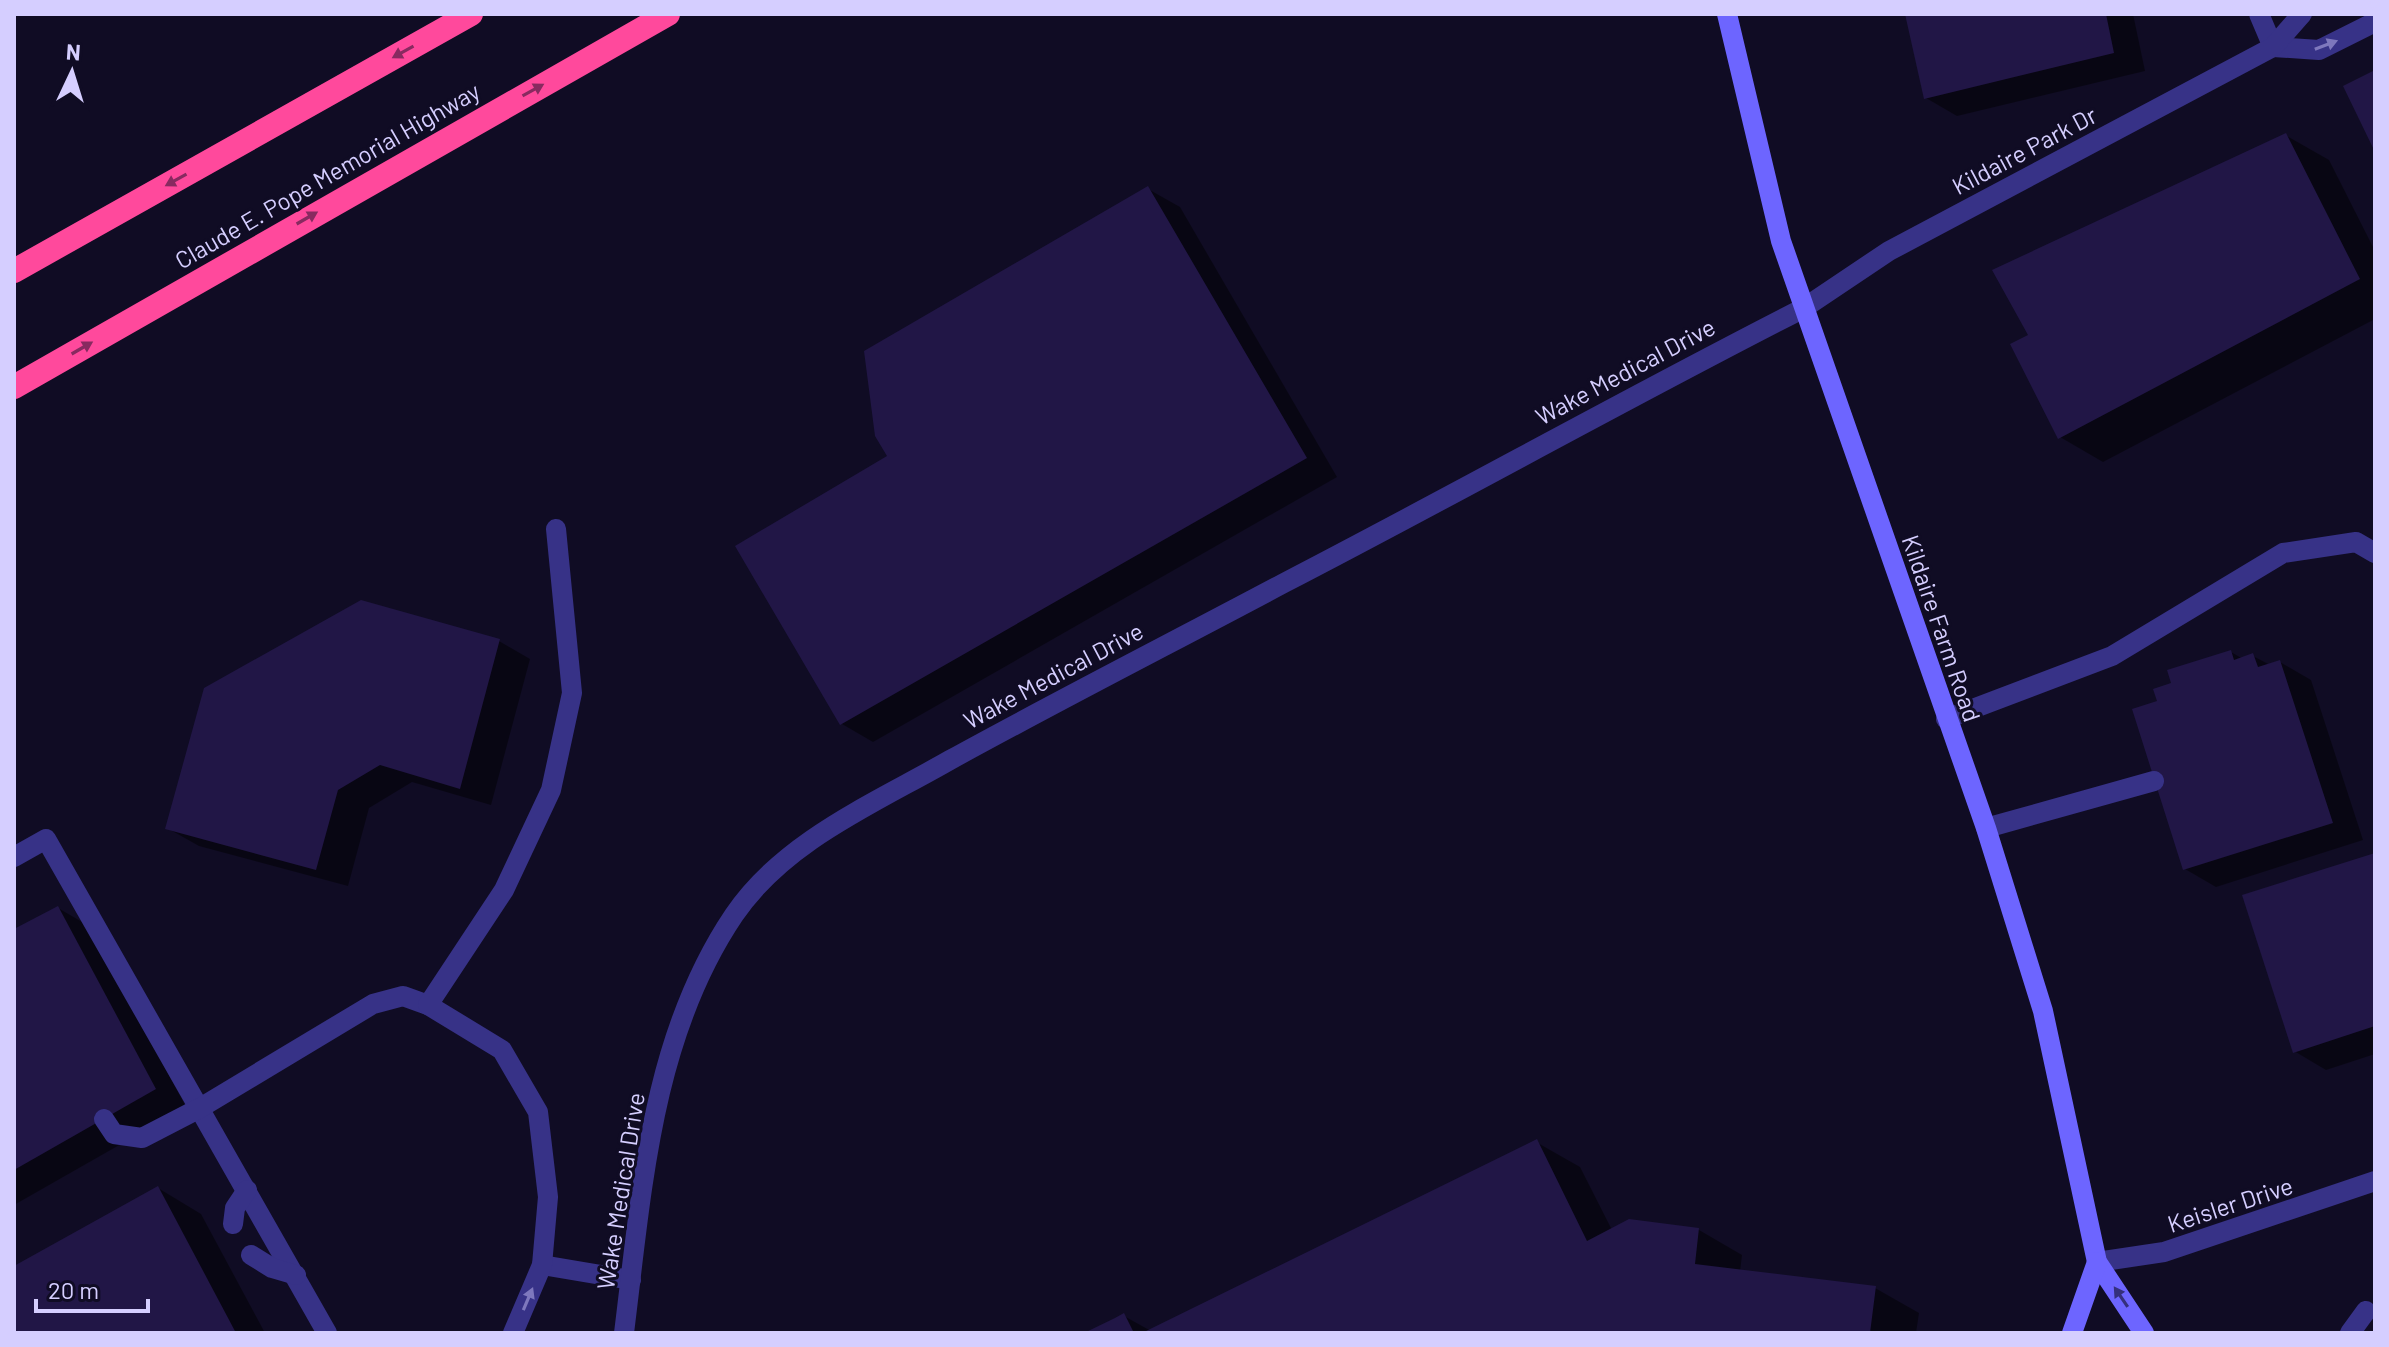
<svg xmlns="http://www.w3.org/2000/svg" width="2389" height="1347" font-family="Barlow,sans-serif">
	<style>
		.shadow { fill: #0007 }
		.building { fill: #211646 }
		.lines { fill: none; stroke-linecap: round; stroke-linejoin: round }
		.lane { stroke: #373287; stroke-width: 20 }
		.street { stroke: #373287; stroke-width: 20 }
		.secondary { stroke: #6d65ff; stroke-width: 20 }
		.highway { stroke: #ff499c; stroke-width: 24 }
		.oneway { fill: #7e78bd }
		.oneway2 { fill: #882a60 }
		.oneway3 { fill: #35307c }
		.labels { text-anchor: middle; dominant-baseline: central; stroke-width: 6; stroke-linejoin: round; paint-order: stroke }
		.street-label { font-size: 24px; fill: #d5ceff; stroke: #100c24 }
	</style>
	<rect width="100%" height="100%" fill="#100c24"/>
	<g class="shadow">
		<path d="M1907,14H2133L2145,71L1957,116L1926,98Z"/>
		<path d="M2285,135L2329,160L2375,251V319L2103,462L2060,437Z"/>
		<path d="M1148,189L1180,207L1337,477L873,742L842,724L890,457Z"/>
		<path d="M499,641L530,659L491,805L412,782L369,808L348,886L199,846L167,828Z"/>
		<path d="M2231,652L2243,659L2253,656L2270,665L2280,662L2311,680L2363,840L2216,887L2185,869L2160,702L2174,685Z"/>
		<path d="M2375,855V1054L2326,1070L2294,1051Z"/>
		<path d="M58,908L89,926L186,1107L14,1205V931Z"/>
		<path d="M1536,1142L1580,1167L1612,1230H1699L1742,1255L1740,1272L1875,1288L1919,1313L1916,1333H1089L1124,1316L1151,1331Z"/>
		<path d="M158,1188L201,1214L265,1333H14V1268Z"/>
	</g>
	<g class="building">
		<path d="M1905,14H2106L2114,53L1924,99Z"/>
		<path d="M2375,70V152L2343,86Z"/>
		<path d="M2286,133L2360,279L2058,439L2010,344L2028,335L1992,270Z"/>
		<path d="M1148,186L1307,458L840,725L735,546L887,456L875,436L864,351Z"/>
		<path d="M361,600L500,639L460,789L380,765L338,790L316,870L165,829L204,688Z"/>
		<path d="M2231,650L2234,660L2253,653L2258,667L2280,660L2333,823L2183,870L2132,709L2157,701L2153,689L2171,683L2167,670Z"/>
		<path d="M2375,853V1026L2293,1053L2242,895Z"/>
		<path d="M58,906L156,1089L14,1170V929Z"/>
		<path d="M1537,1139L1587,1241L1629,1219L1699,1228L1695,1264L1876,1286L1870,1333H1142Z"/>
		<path d="M158,1186L236,1333H14V1266Z"/>
		<path d="M1124,1313L1134,1333H1084L1115,1318Z"/>
	</g>
	<g class="lines">
		<g class="lane">
			<path d="M2259,14L2273,47"/>
			<path d="M1946,719L2112,656L2283,553L2356,542L2375,553"/>
			<path d="M1986,828L2154,781"/>
			<path d="M14,857L46,839L327,1333"/>
			<path d="M104,1119L114,1134L142,1138L200,1108L373,1004L403,996L428,1005"/>
			<path d="M233,1224L235,1208L247,1190"/>
			<path d="M251,1255L272,1268L296,1275"/>
			<path d="M542,1265L631,1280"/>
			<path d="M513,1333L542,1265L548,1197L538,1112L502,1050L428,1005L504,890L551,790L572,693L556,529"/>
			<path d="M2350,1333L2366,1311"/>
		</g>
		<g class="street">
			<path d="M2273,47L2319,50L2375,22"/>
			<path d="M2097,1262L2164,1252L2375,1181"/>
			<path d="M624,1333C642,1190 651,1038 734,915C784,841 875,803 950,760C1061,699 1173,642 1284,583C1458,493 1629,397 1804,308L1889,251L2273,47L2302,14"/>
		</g>
		<g class="secondary">
			<path d="M1727,14L1781,241L1986,828L2043,1011L2097,1262L2144,1333"/>
			<path d="M2072,1333L2097,1262"/>
		</g>
		<g class="highway">
			<path d="M14,271L471,14"/>
			<path d="M14,387L668,14"/>
		</g>
	</g>
	<defs><path id="oneway-solid" d="M-6-.8H1V-3.2L6.5 0L1 3.2V.8H-6Z" transform="scale(2)"/></defs>
	<g class="oneway">
		<use href="#oneway-solid" transform="translate(2326 45) rotate(-21)"/>
		<use href="#oneway-solid" transform="translate(528 1299) rotate(-67)"/>
	</g>
	<g class="oneway2">
		<use href="#oneway-solid" transform="translate(403 52) rotate(151)"/>
		<use href="#oneway-solid" transform="translate(533 90) rotate(-29)"/>
		<use href="#oneway-solid" transform="translate(176 180) rotate(151)"/>
		<use href="#oneway-solid" transform="translate(307 218) rotate(-30)"/>
		<use href="#oneway-solid" transform="translate(82 348) rotate(-30)"/>
	</g>
	<use class="oneway3" href="#oneway-solid" transform="translate(2121 1297) rotate(-124)"/>
	<g class="labels">
		<g class="street-label">
			<text transform="translate(2024 150) rotate(-28)">Kildaire Park Dr</text>
			<text transform="translate(327 175) rotate(-30)">Claude E. Pope Memorial Highway</text>
			<text transform="translate(1625 371) rotate(-28)">Wake Medical Drive</text>
			<text transform="translate(1942 628) rotate(71)">Kildaire Farm Road</text>
			<text transform="translate(1053 675) rotate(-28)">Wake Medical Drive</text>
			<text transform="translate(620 1191) rotate(-81)">Wake Medical Drive</text>
			<text transform="translate(2230 1204) rotate(-18)">Keisler Drive</text>
		</g>
	</g>
	<rect width="2389" height="1347" fill="none" stroke="#d5ceff" stroke-width="32"/>
	<g transform="translate(72 72) rotate(4)" stroke="#100c24" stroke-width="6" paint-order="stroke">
	<path d="M0-6L14 30L0 20L-14 30Z" fill="#d5ceff"/>
	<text y="-12" font-size="22" font-weight="bold" text-anchor="middle" fill="#d5ceff">N</text>
	</g>
	<path d="M36 1299v12h112v-12" fill="none" stroke="#d5ceff" stroke-width="4"/>
	<text x="48" y="1299" font-size="24" fill="#d5ceff" stroke="#100c24" stroke-width="6" paint-order="stroke">20 m</text>
</svg>
